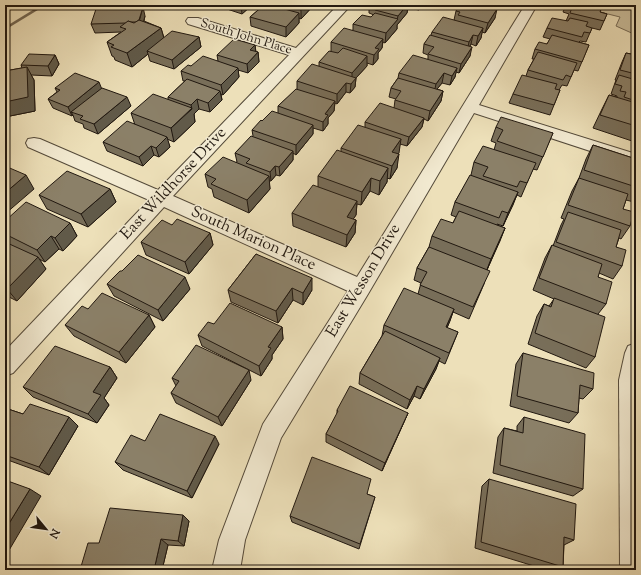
<svg xmlns="http://www.w3.org/2000/svg" width="641" height="575" font-family="'Sorts Mill Goudy',serif">
	<style>
		.green { fill: #cabe9c; stroke: #766b56 }
		.lines { fill: none; stroke-linecap: round; stroke-linejoin: round }
		.stream { fill: #726753; fill-rule: evenodd }
		.street-casing { stroke: #544a3a; stroke-width: 2 }
		.street { fill: #f3ebd2; fill-rule: evenodd }
		.wall { fill: #786e59; stroke: #211810 }
		.shaded-wall { fill: #615a49; stroke: #211810 }
		.building { fill: #8b8068; stroke: #211810 }
		.labels { text-anchor: middle; dominant-baseline: central; stroke-width: 3; stroke-linejoin: round; paint-order: stroke }
		.far-street-label { font-size: 13px; fill: #211810; stroke: #f3ebd2 }
		.street-label { font-size: 16px; fill: #211810; stroke: #f3ebd2 }
	</style>
	<rect width="100%" height="100%" fill="#ede0b9"/>
	<filter id="stains"><feTurbulence type="fractalNoise" baseFrequency=".005" numOctaves="4"/><feColorMatrix values="0 0 0 0 .2 0 0 0 0 .09 0 0 0 0 .02 0 0 0 .5 -.17"/></filter>
	<radialGradient id="worn" r=".72"><stop offset=".6" stop-color="#630" stop-opacity="0"/><stop offset="1" stop-color="#630" stop-opacity=".3"/></radialGradient>
	<path class="green" d="M572,5H636V35L616,26L620,17Z"/>
	<g class="lines">
		<path class="stream" d="M41,5H46L5,30V27Z"/>
		<defs>
			<g id="street">
				<path d="M338,5H351L173,196L357,277L525,5H537L479,105L636,154V166L474,113L368,294L281,438L245,540L240,570H212L219,540L263,424L348,291L164,207L13,373L5,376V351L149,200L28,147L26,143L28,139L34,138L40,139L158,190L289,55L188,24L186,21L188,18H198L296,48Z"/>
				<path d="M636,343V570H620L619,380L625,353L628,346Z"/>
			</g>
		</defs>
		<use href="#street" class="street-casing"/>
		<use href="#street" class="street"/>
	</g>
	<g class="wall">
		<path d="M224,5H252L242,14L224,8Z"/>
		<path d="M264,5H313V6L301,19L299,18V23L286,37L251,26L250,17Z"/>
		<path d="M369,5H423L419,10L408,8L407,13L397,25V29L385,43L383,42L382,48L378,53V59L373,65L367,63V66L356,78L355,87L350,93L346,92L337,104L335,103L334,111L328,118V124L323,131L313,128V134L296,155L293,153V160L280,176L276,175L271,181H269L270,189L249,213L214,197L212,189L208,187L205,174L237,162L235,153L253,136L252,130L278,113V106L297,89V81L319,66V62L331,51V42L353,30V24L371,17L374,15L369,13Z"/>
		<path d="M457,5H494L493,7L495,18L485,33L482,32L481,38L476,46L471,44L470,46V56L459,73L456,72L455,77L450,85L442,83L437,89L443,91L441,101L428,121L424,119L422,127L407,146L400,144L398,154L397,168L390,179L387,178V182L379,195L370,191L361,205L357,204L356,215L353,219L356,220L355,233L346,247L293,226L292,213L318,187V176L341,152V148L365,127V122L394,108L395,100L396,99L389,97L391,88L398,78L399,73L428,59V55L423,53L424,44L431,35L432,32L456,21L454,20L456,11L460,6Z"/>
		<path d="M495,5H503L502,7Z"/>
		<path d="M566,5H602L600,12L607,14L600,30L592,28L586,42L580,41L579,42L589,45L578,71L574,70L567,86L562,85L559,90H560L550,115L509,103L513,94L526,76L528,70L534,59H532L535,49L547,44L550,39L543,37L547,28L566,21L569,14L563,12Z"/>
		<path d="M145,16L144,21L161,28L164,38L199,37L201,47L174,69L150,61L148,54L132,67L115,60L114,57L112,56L107,42L121,32L95,33L91,24Z"/>
		<path d="M255,45L256,52H258L259,62L248,73L238,70L239,77L223,95L221,94L222,100L210,112L199,109L194,114L195,122L174,142L167,139L170,147L159,157L154,155L143,166L107,151L103,142L135,125L131,113L168,100V97L185,81H183L181,71L191,66L218,61L217,55Z"/>
		<path d="M626,53L636,55V140L635,142L593,128L602,109L609,95L617,97V96L611,94L616,80H615L622,62Z"/>
		<path d="M55,55L59,64L52,76L31,75L34,80L35,111L5,117V71L22,68L21,65Z"/>
		<path d="M55,88H101L131,106L98,134L84,128L83,124L75,121L73,115L72,116L53,108L48,99L57,92Z"/>
		<path d="M496,127L553,133L537,170L533,169L521,197L517,195L503,226L497,224V225L505,228L487,270L484,284L469,319L453,312L447,328L458,332L445,364L439,361L436,369L420,399L414,396L407,409L359,384L360,373L382,336L384,325L418,294L421,283L414,280L417,268L429,247L432,236L453,223L456,217L451,215L455,202L471,175L474,162L494,150L496,143L491,141Z"/>
		<path d="M593,145L636,159V199L634,202L626,200L623,209L630,226L621,239L619,238L616,247L622,266L613,279L599,273L598,277L606,304L598,314L595,357L586,368L528,344L537,316L544,304L549,306L554,299L533,290L545,258L552,245L553,246L561,225L564,219L561,218L572,191L579,178L586,159Z"/>
		<path d="M110,189L116,202L88,227L47,209L39,195Z"/>
		<path d="M5,221L70,223L77,236L63,251L59,249L45,262L39,259L46,269L17,301L5,295Z"/>
		<path d="M172,225L210,233L213,245L189,274L146,255L141,242Z"/>
		<path d="M256,254L312,290L303,305L293,300L278,323L231,302L228,290Z"/>
		<path d="M107,284L190,289L163,321L114,296Z"/>
		<path d="M88,309L149,315L155,327L126,363L74,336L65,325Z"/>
		<path d="M214,324L282,327L283,339L272,355V359L261,376L202,346L198,335Z"/>
		<path d="M523,353L593,389L583,399L579,398L578,413L569,423L510,406L516,364Z"/>
		<path d="M110,367L117,378L104,398L109,405L97,423L33,397L23,387Z"/>
		<path d="M172,378L251,380L222,426L176,403L171,393L176,386Z"/>
		<path d="M5,408L23,414L78,426L49,475L5,459Z"/>
		<path d="M337,410L408,413L404,422L382,471L326,442V434L337,414Z"/>
		<path d="M524,417L583,489L573,496L493,473L498,437L504,428L517,431V426Z"/>
		<path d="M145,441L219,444L192,498L123,470L115,462Z"/>
		<path d="M489,479L574,540L564,545L563,567L556,570H547L475,548L482,486Z"/>
		<path d="M367,494L375,497L359,549L292,522L290,516Z"/>
		<path d="M189,521L184,546L168,545L162,570H80L99,543Z"/>
	</g>
	<g class="shaded-wall">
		<path d="M241,5H252L242,14Z"/>
		<path d="M305,5H313V6L301,19V10Z"/>
		<path d="M407,5H408L407,13L397,25V29L385,43L386,33L397,20L398,16Z"/>
		<path d="M419,5H423L419,10Z"/>
		<path d="M491,5H494L489,13Z"/>
		<path d="M143,7L145,16L141,31L139,22Z"/>
		<path d="M497,9L495,18L485,33L488,23Z"/>
		<path d="M299,13V23L286,37V27Z"/>
		<path d="M161,28L165,42L147,51L148,54L132,67L127,53Z"/>
		<path d="M483,28L481,38L476,46L478,36Z"/>
		<path d="M473,35L471,44L467,51L469,42Z"/>
		<path d="M199,37L201,47L174,69L172,60Z"/>
		<path d="M383,39L382,48L378,53V59L373,65L374,55L375,48Z"/>
		<path d="M255,45L256,54L250,50Z"/>
		<path d="M472,47L470,56L459,73L461,64Z"/>
		<path d="M258,52L259,62L248,73L247,64Z"/>
		<path d="M55,55L59,64L52,76L48,66Z"/>
		<path d="M367,56V66L356,78L355,87L350,93L351,84L352,82V73Z"/>
		<path d="M27,67L34,80L35,111L5,117V102Z"/>
		<path d="M238,68L239,77L223,95L221,85Z"/>
		<path d="M457,68L455,77L450,85L452,76Z"/>
		<path d="M444,73L442,83L434,93L436,84Z"/>
		<path d="M99,82L103,92L71,112L73,115L72,116L68,107Z"/>
		<path d="M346,83V92L337,104V94Z"/>
		<path d="M220,91L222,100L210,112L208,103Z"/>
		<path d="M443,91L441,101L428,121L430,111Z"/>
		<path d="M127,97L131,106L98,134L94,124Z"/>
		<path d="M197,99L199,109L194,114L195,122L174,142L171,128L192,109L191,105Z"/>
		<path d="M335,101L334,111L328,118V124L323,131V122L325,114Z"/>
		<path d="M424,118L422,127L407,146L409,137Z"/>
		<path d="M313,125V134L296,155V145Z"/>
		<path d="M167,137L170,147L159,157L156,148Z"/>
		<path d="M401,139L399,153L390,165L392,152Z"/>
		<path d="M151,146L154,155L143,166L139,157Z"/>
		<path d="M293,151V160L280,176L279,167Z"/>
		<path d="M399,154L397,168L390,179L392,166Z"/>
		<path d="M275,166L276,175L271,181L270,172Z"/>
		<path d="M388,168L387,182L379,195L380,181Z"/>
		<path d="M26,175L34,189L5,214V193Z"/>
		<path d="M269,176L270,189L249,213L247,200Z"/>
		<path d="M371,178L370,191L361,205L362,192Z"/>
		<path d="M110,189L116,202L88,227L81,214Z"/>
		<path d="M518,192L513,205L503,226L508,213Z"/>
		<path d="M357,201L356,215L346,230L347,217Z"/>
		<path d="M356,220L355,233L346,247L347,235Z"/>
		<path d="M70,223L77,236L63,251L55,238Z"/>
		<path d="M505,228L500,241L486,272L491,259Z"/>
		<path d="M210,233L213,245L189,274L185,262Z"/>
		<path d="M51,236L59,249L45,262L37,250Z"/>
		<path d="M38,257L46,269L17,301L7,289Z"/>
		<path d="M185,277L190,289L163,321L158,310Z"/>
		<path d="M312,278V290L303,305V293Z"/>
		<path d="M292,288L293,300L278,323L276,311Z"/>
		<path d="M454,309L450,321L442,339L446,327Z"/>
		<path d="M149,315L155,327L126,363L119,352Z"/>
		<path d="M282,327L283,339L272,355V359L261,376L259,366L268,347Z"/>
		<path d="M440,358L436,369L420,399L424,389Z"/>
		<path d="M110,367L117,378L104,398L109,405L97,423L88,414L93,392Z"/>
		<path d="M249,370L251,380L222,426L218,417Z"/>
		<path d="M417,386L414,396L407,409L410,400Z"/>
		<path d="M408,413L404,422L382,471L385,463Z"/>
		<path d="M69,417L78,426L49,475L39,467Z"/>
		<path d="M215,436L219,444L192,498L187,491Z"/>
		<path d="M30,489L41,496L8,552L5,551V530Z"/>
		<path d="M183,515L189,521L184,546L178,541Z"/>
		<path d="M161,539L168,545L162,570H154Z"/>
		<path d="M5,564L14,567L13,570H5Z"/>
	</g>
	<g class="building">
		<path d="M264,5H270L299,13L286,27L250,17Z"/>
		<path d="M285,5H305L301,10Z"/>
		<path d="M373,5H407L398,16L375,10L379,6Z"/>
		<path d="M460,5H483L497,9L488,23L458,15L460,12L456,11Z"/>
		<path d="M573,5H603L600,12L607,14L604,21L570,13Z"/>
		<path d="M143,7L139,20L136,22H131L128,21L126,23L91,24L96,9Z"/>
		<path d="M375,13L398,19L386,33L353,24L362,15L371,17Z"/>
		<path d="M443,17L483,28L478,36L473,35L469,42L432,32Z"/>
		<path d="M552,18L568,21L570,18L588,22L586,26L592,28L590,33L584,32L582,37L547,28Z"/>
		<path d="M139,20L161,28L127,53L111,47L114,45L107,42L126,29L120,27L128,21L134,23Z"/>
		<path d="M344,28L383,39L375,48L379,49L374,55L331,42Z"/>
		<path d="M172,31L199,37L172,60L147,51Z"/>
		<path d="M430,35L472,47L461,64L428,54L434,47L424,44Z"/>
		<path d="M552,35L589,45L582,62L535,49L539,42L547,44Z"/>
		<path d="M234,39L255,45L250,50L258,52L247,64L217,55Z"/>
		<path d="M343,48L367,56L352,73L319,62L329,51L338,53Z"/>
		<path d="M538,52L577,63L571,77L566,75L563,80L528,70Z"/>
		<path d="M626,53L636,55V74L620,70Z"/>
		<path d="M29,54L55,55L48,66L21,65Z"/>
		<path d="M413,55L457,68L452,76L444,73L436,84L399,73Z"/>
		<path d="M203,56L238,68L221,85L181,71L188,65L191,66Z"/>
		<path d="M312,64L356,78L351,84L346,83L337,94L297,81Z"/>
		<path d="M27,67L28,97L5,102V71Z"/>
		<path d="M75,73L99,82L68,107L48,99L60,90L55,88Z"/>
		<path d="M522,75L557,84L555,89L560,90L554,105L513,94Z"/>
		<path d="M619,75L636,80V101L624,97L626,92L620,91L622,86L615,84Z"/>
		<path d="M398,78L443,91L430,111L395,100L401,91L391,88Z"/>
		<path d="M187,79L220,91L208,103L197,99L191,105L168,97Z"/>
		<path d="M102,88L127,97L94,124L80,119L83,116L71,112Z"/>
		<path d="M296,89L335,101L325,114L328,115L323,122L278,106Z"/>
		<path d="M153,94L192,108L171,128L131,113Z"/>
		<path d="M609,95L636,103V126L600,115Z"/>
		<path d="M380,103L424,118L409,137L365,122Z"/>
		<path d="M272,111L313,125L296,145L252,130L261,120L262,121Z"/>
		<path d="M501,117L553,133L543,157L497,141L503,130L496,127Z"/>
		<path d="M127,121L167,137L156,148L151,146L139,157L103,142Z"/>
		<path d="M358,125L401,139L392,152L399,154L392,166L341,148Z"/>
		<path d="M251,136L293,151L279,167L275,166L270,172L246,163L250,159L235,153Z"/>
		<path d="M593,145L636,159V187L584,170Z"/>
		<path d="M483,146L536,163L527,183L520,181L517,187L483,176L488,167L474,162Z"/>
		<path d="M337,150L388,168L380,181L371,178L362,192L318,176Z"/>
		<path d="M223,157L269,176L247,200L211,184L216,179L205,174Z"/>
		<path d="M5,166L26,175L5,193Z"/>
		<path d="M67,171L110,189L81,214L39,195Z"/>
		<path d="M470,175L518,192L508,213L502,211L499,218L455,202Z"/>
		<path d="M579,178L628,194L623,209L634,212L630,226L568,205Z"/>
		<path d="M313,185L357,201L347,217L356,220L347,235L292,213Z"/>
		<path d="M26,202L70,223L55,238L51,236L37,250L5,234V221Z"/>
		<path d="M459,211L505,228L491,259L432,236L441,219L453,223Z"/>
		<path d="M568,212L621,230L616,247L626,250L622,266L556,242Z"/>
		<path d="M177,219L210,233L185,262L141,242L162,220L172,225Z"/>
		<path d="M5,242L38,257L7,289L5,288Z"/>
		<path d="M552,245L602,264L598,277L612,282L606,304L539,278Z"/>
		<path d="M429,247L490,271L473,307L420,285L427,272L417,268Z"/>
		<path d="M256,254L312,278L303,293L292,288L276,311L228,290Z"/>
		<path d="M138,255L185,277L158,310L107,284L120,271H122Z"/>
		<path d="M404,288L454,309L446,327L458,332L449,353L384,325Z"/>
		<path d="M102,293L149,315L119,352L65,325L82,306L88,309Z"/>
		<path d="M554,298L605,317L595,357L535,333L544,304L551,307Z"/>
		<path d="M230,303L282,327L268,347L271,348L259,366L198,335L208,322L214,324Z"/>
		<path d="M385,331L440,358L424,389L417,386L410,400L360,373Z"/>
		<path d="M196,345L249,370L218,417L171,393L179,381L172,378Z"/>
		<path d="M55,346L110,367L93,392L101,395L88,414L23,387Z"/>
		<path d="M523,353L594,373L593,389L580,385L578,413L517,396Z"/>
		<path d="M350,386L408,413L385,463L326,434L338,411L337,410Z"/>
		<path d="M30,404L69,417L39,467L5,455V408L23,414Z"/>
		<path d="M160,414L215,436L187,491L115,462L131,435L145,441Z"/>
		<path d="M524,417L585,434L583,489L500,465L504,428L523,433Z"/>
		<path d="M312,457L371,479L367,494L375,497L360,544L290,516Z"/>
		<path d="M489,479L576,504L574,540L564,537L563,567L481,542Z"/>
		<path d="M5,480L30,489L5,530Z"/>
		<path d="M110,508L183,515L178,541L161,539L154,570H80L88,543H99Z"/>
	</g>
	<g class="labels">
		<g class="far-street-label">
			<text transform="translate(246 37) rotate(17)">South John Place</text>
		</g>
		<g class="street-label">
			<text transform="translate(174 184) rotate(-47)">East Wildhorse Drive</text>
			<text transform="translate(253 239) rotate(24)">South Marion Place</text>
			<text transform="translate(364 281) rotate(-59)">East Wesson Drive</text>
		</g>
	</g>
	<rect width="641" height="575" fill="none" stroke="#ede0b9" stroke-width="20"/>
	<rect x="6" y="6" width="629" height="563" fill="none" stroke="#211810" stroke-width="2"/>
	<rect x="10" y="10" width="621" height="555" fill="none" stroke="#211810"/>
	<g transform="translate(46 529) rotate(119)" stroke="#f3ebd2" stroke-width="3" paint-order="stroke">
	<path d="M0-3L7 15L0 10L-7 15Z" fill="#211810"/>
	<text y="-6" font-size="11" font-weight="bold" text-anchor="middle" fill="#211810">N</text>
	</g>
	<rect width="100%" height="100%" filter="url(#stains)"/>
	<rect width="100%" height="100%" fill="url(#worn)"/>
</svg>
